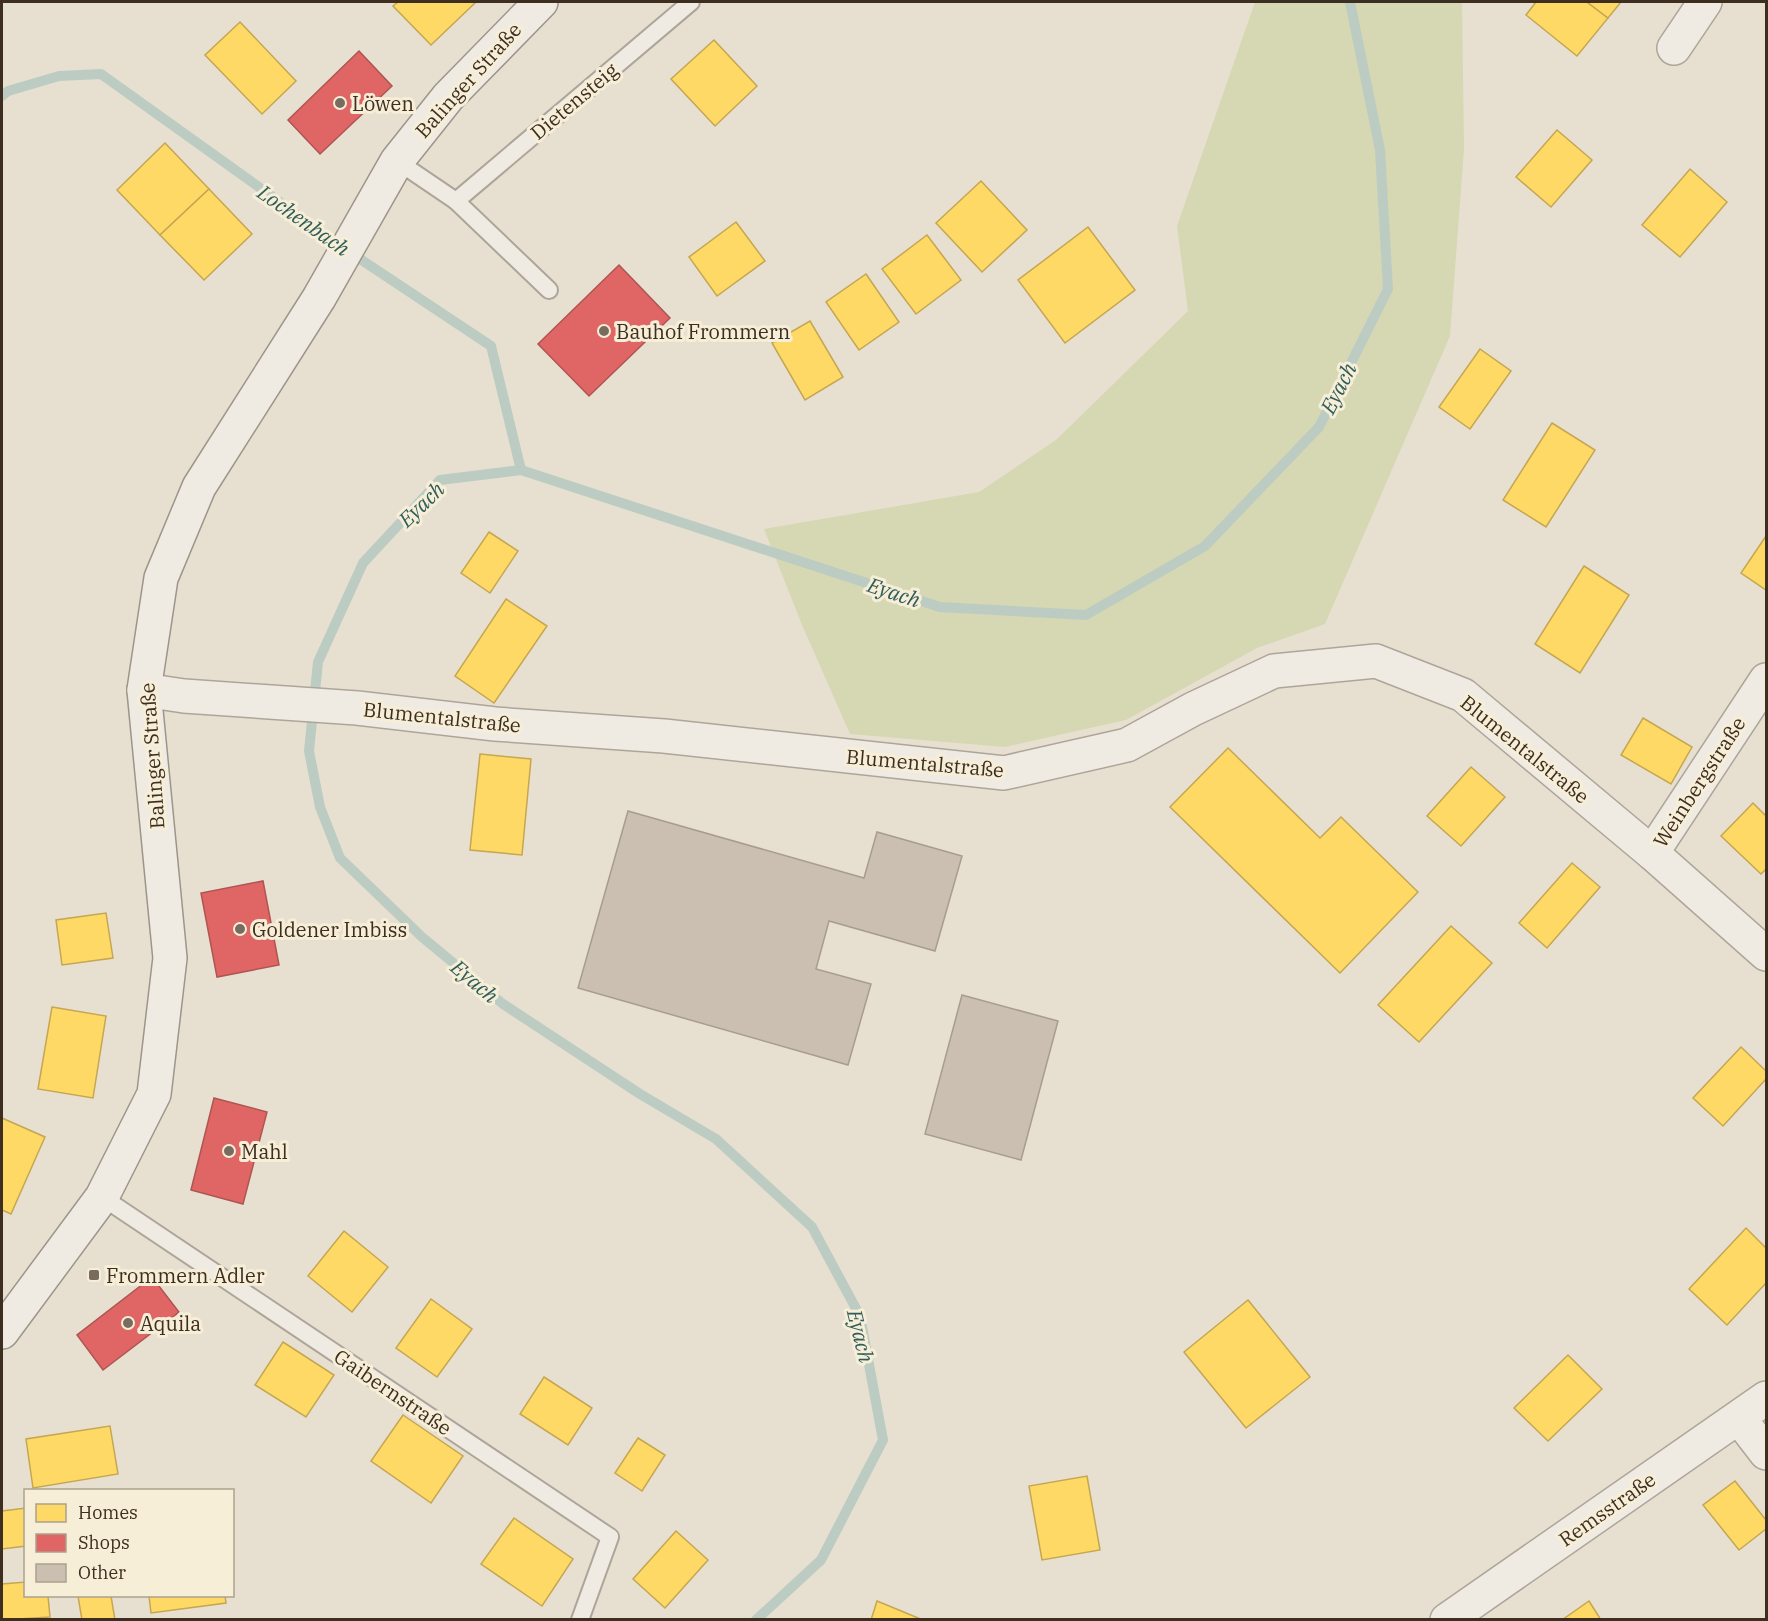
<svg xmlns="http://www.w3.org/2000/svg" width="1768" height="1621" font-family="'IBM Plex Serif',serif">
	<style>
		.green { fill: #d6d7b3 }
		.homes { fill: #ffd966; stroke: #c5a651; stroke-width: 1.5 }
		.shops { fill: #e06666; stroke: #af5551; stroke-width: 1.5 }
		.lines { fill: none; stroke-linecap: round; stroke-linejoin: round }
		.stream { stroke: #bcccc2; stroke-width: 10 }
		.building { fill: #cbbfb2; stroke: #a89c90; stroke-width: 1.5 }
		.lane-casing { stroke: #ada599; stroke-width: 20 }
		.street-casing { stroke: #ada599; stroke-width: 36 }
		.secondary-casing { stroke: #9c958a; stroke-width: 36 }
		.lane { stroke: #efebe3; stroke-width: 16 }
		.street { stroke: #efebe3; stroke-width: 33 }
		.secondary { stroke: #efebe3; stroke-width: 33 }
		.poi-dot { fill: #786c5e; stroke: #f7eed8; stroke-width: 2 }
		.labels { text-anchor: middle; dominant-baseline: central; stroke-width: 6; stroke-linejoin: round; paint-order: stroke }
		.street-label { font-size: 20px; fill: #3d2e20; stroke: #f7eed8 }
		.poi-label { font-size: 20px; fill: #3d2e20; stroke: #f7eed8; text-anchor: start }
		.water-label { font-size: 21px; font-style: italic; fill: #2f5d5a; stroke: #f7eed8 }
	</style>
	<rect width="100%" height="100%" fill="#e7e0d1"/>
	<path class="green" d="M1255,2H1462L1464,149L1450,336L1325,624L1257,648L1126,720L1005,747L850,734L802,625L764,529L979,492L1056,440L1188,311L1177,226Z"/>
	<g class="homes">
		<path d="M398,2H476L431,45L393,6Z"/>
		<path d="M1536,2H1587L1608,18L1577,56L1526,15Z"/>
		<path d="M1587,2H1621L1608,18Z"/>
		<path d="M240,22L296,81L262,114L205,55Z"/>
		<path d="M714,40L757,86L715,126L671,79Z"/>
		<path d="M1557,130L1592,160L1551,207L1516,177Z"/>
		<path d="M165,143L209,189L160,235L117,190Z"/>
		<path d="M1690,169L1727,202L1680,257L1642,225Z"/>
		<path d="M981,181L1027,230L982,272L936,223Z"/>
		<path d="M209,189L252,234L204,280L160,235Z"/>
		<path d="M736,222L765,261L717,296L689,257Z"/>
		<path d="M1088,227L1135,290L1065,343L1018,280Z"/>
		<path d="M927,235L961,280L916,314L882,269Z"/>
		<path d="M866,274L899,322L859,350L826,302Z"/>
		<path d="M810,321L843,377L805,400L772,343Z"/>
		<path d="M1480,349L1511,371L1470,429L1439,407Z"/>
		<path d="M1552,423L1595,450L1546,527L1503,500Z"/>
		<path d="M489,532L518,551L490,593L461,573Z"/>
		<path d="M1766,536V590L1741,573Z"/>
		<path d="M1584,566L1629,595L1580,673L1535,644Z"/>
		<path d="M506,599L547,626L494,703L455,676Z"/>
		<path d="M1643,718L1692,747L1671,784L1621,755Z"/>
		<path d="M1228,748L1320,838L1341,817L1418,892L1340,973L1170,807Z"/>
		<path d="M480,754L531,759L522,855L470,850Z"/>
		<path d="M1471,767L1505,797L1461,846L1427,816Z"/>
		<path d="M1753,803L1766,816V869L1761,874L1721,836Z"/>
		<path d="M1572,863L1600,887L1547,948L1519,923Z"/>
		<path d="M106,913L113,958L62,965L56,920Z"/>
		<path d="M1451,926L1492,963L1419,1042L1378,1005Z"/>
		<path d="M52,1007L106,1016L93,1098L38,1089Z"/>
		<path d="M1741,1047L1766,1071V1079L1723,1126L1693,1098Z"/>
		<path d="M2,1118L45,1137L11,1214L2,1210Z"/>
		<path d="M1746,1228L1766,1248V1283L1727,1325L1689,1289Z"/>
		<path d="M344,1231L388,1267L352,1312L308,1276Z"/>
		<path d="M431,1299L472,1329L437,1377L396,1348Z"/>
		<path d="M1248,1300L1310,1377L1246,1428L1184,1352Z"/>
		<path d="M283,1342L334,1375L306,1417L255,1385Z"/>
		<path d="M1568,1355L1602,1389L1548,1441L1514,1408Z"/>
		<path d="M544,1377L592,1408L568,1445L520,1414Z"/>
		<path d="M403,1415L463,1456L431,1503L371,1461Z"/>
		<path d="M110,1426L118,1474L33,1488L26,1439Z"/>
		<path d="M638,1438L665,1455L642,1491L615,1473Z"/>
		<path d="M1087,1476L1100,1550L1042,1560L1029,1486Z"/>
		<path d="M1735,1481L1766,1520V1529L1739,1550L1703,1505Z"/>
		<path d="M26,1508V1546L2,1549V1511Z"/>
		<path d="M514,1518L573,1559L542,1606L481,1564Z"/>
		<path d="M676,1531L708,1560L665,1608L633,1579Z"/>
		<path d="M26,1582V1596H48L50,1617L2,1620V1584Z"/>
		<path d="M78,1596H111L115,1620H82Z"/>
		<path d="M149,1596H225L226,1603L151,1613Z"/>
		<path d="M877,1601L923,1620H871Z"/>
		<path d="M1589,1601L1601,1620H1562Z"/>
	</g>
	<g class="shops">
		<path d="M359,51L392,86L320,154L288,120Z"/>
		<path d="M619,265L670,318L589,396L538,344Z"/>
		<path d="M263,881L279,965L217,977L201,893Z"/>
		<path d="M214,1098L267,1112L243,1204L191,1190Z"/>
		<path d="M152,1277L179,1312L103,1370L77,1335Z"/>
	</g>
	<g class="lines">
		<g class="stream">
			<path d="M2,96L8,91L59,76L101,74L277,200L312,227L491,346L521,470"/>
			<path d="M756,1620L821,1560L883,1440L860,1316L812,1227L716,1139L640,1094L503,1004L422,937L340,858L320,807L309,751L318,662L363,563L440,480L521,470L940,607L1086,615L1205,546L1319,427L1388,289L1380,150L1350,2"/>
		</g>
	</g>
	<g class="building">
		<path d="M628,811L864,878L877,832L962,856L935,951L829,921L816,969L871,984L848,1065L578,988Z"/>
		<path d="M962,995L1058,1021L1021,1160L925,1134Z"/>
	</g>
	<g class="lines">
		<defs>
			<g id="lane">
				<path d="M397,161L456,201L549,290"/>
				<path d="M456,201L691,2"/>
				<path d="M102,1197L610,1537L580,1620"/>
			</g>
			<g id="street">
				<path d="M1674,48L1705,2"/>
				<path d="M144,690L184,696L357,708L495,724L664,736L1004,773L1127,745L1193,709L1274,671L1376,661L1463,695L1652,853L1766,954"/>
				<path d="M1652,853L1766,680"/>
				<path d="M1739,1418L1766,1453"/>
				<path d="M1447,1620L1766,1398"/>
			</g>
			<path id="secondary" d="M2,1332L102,1197L154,1094L170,958L144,690L161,578L199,487L319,298L397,161L448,97L541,2"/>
		</defs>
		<use href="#lane" class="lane-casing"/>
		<use href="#street" class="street-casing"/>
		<use href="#secondary" class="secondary-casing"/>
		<use href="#lane" class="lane"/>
		<use href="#street" class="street"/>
		<use href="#secondary" class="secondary"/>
	</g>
	<g class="poi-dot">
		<circle cx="340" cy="103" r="6"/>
		<circle cx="604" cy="331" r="6"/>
		<circle cx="240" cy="929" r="6"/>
		<circle cx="229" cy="1151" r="6"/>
		<rect x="88" y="1269" width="12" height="12" rx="3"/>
		<circle cx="128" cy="1323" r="6"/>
	</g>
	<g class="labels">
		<g class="street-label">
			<text transform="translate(468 80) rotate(-48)">Balinger Straße</text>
			<text transform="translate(574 101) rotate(-40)">Dietensteig</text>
			<text transform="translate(442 717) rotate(6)">Blumentalstraße</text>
			<text transform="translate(1525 749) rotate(39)">Blumentalstraße</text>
			<text transform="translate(152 756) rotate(-94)">Balinger Straße</text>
			<text transform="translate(925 763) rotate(5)">Blumentalstraße</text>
			<text transform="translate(1699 782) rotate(-57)">Weinbergstraße</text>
			<text transform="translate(393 1392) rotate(34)">Gaibernstraße</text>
			<text transform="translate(1607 1509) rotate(-35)">Remsstraße</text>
		</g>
		<g class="poi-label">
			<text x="352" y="103">Löwen</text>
			<text x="616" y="331">Bauhof Frommern</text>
			<text x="252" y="929">Goldener Imbiss</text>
			<text x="241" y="1151">Mahl</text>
			<text x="106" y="1275">Frommern Adler</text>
			<text x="140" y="1323">Aquila</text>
		</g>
		<g class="water-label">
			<text transform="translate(304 220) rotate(35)">Lochenbach</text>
			<text transform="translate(1338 388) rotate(-63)">Eyach</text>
			<text transform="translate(421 504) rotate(-44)">Eyach</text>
			<text transform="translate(894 592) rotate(18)">Eyach</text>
			<text transform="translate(475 981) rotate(40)">Eyach</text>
			<text transform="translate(861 1336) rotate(76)">Eyach</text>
		</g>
	</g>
	<rect width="1768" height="1621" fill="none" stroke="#3d2e20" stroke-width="6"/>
	<rect x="24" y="1489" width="210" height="108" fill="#f7eed8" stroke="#ada18e" stroke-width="1.5"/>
	<rect x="36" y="1504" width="30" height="18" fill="#ffd966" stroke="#ada18e" stroke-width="1.5"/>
	<text x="78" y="1519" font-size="18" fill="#3d2e20">Homes</text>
	<rect x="36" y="1534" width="30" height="18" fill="#e06666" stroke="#ada18e" stroke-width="1.5"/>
	<text x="78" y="1549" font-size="18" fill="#3d2e20">Shops</text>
	<rect x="36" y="1564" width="30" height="18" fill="#cbbfb2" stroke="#ada18e" stroke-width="1.5"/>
	<text x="78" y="1579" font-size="18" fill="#3d2e20">Other</text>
</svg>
